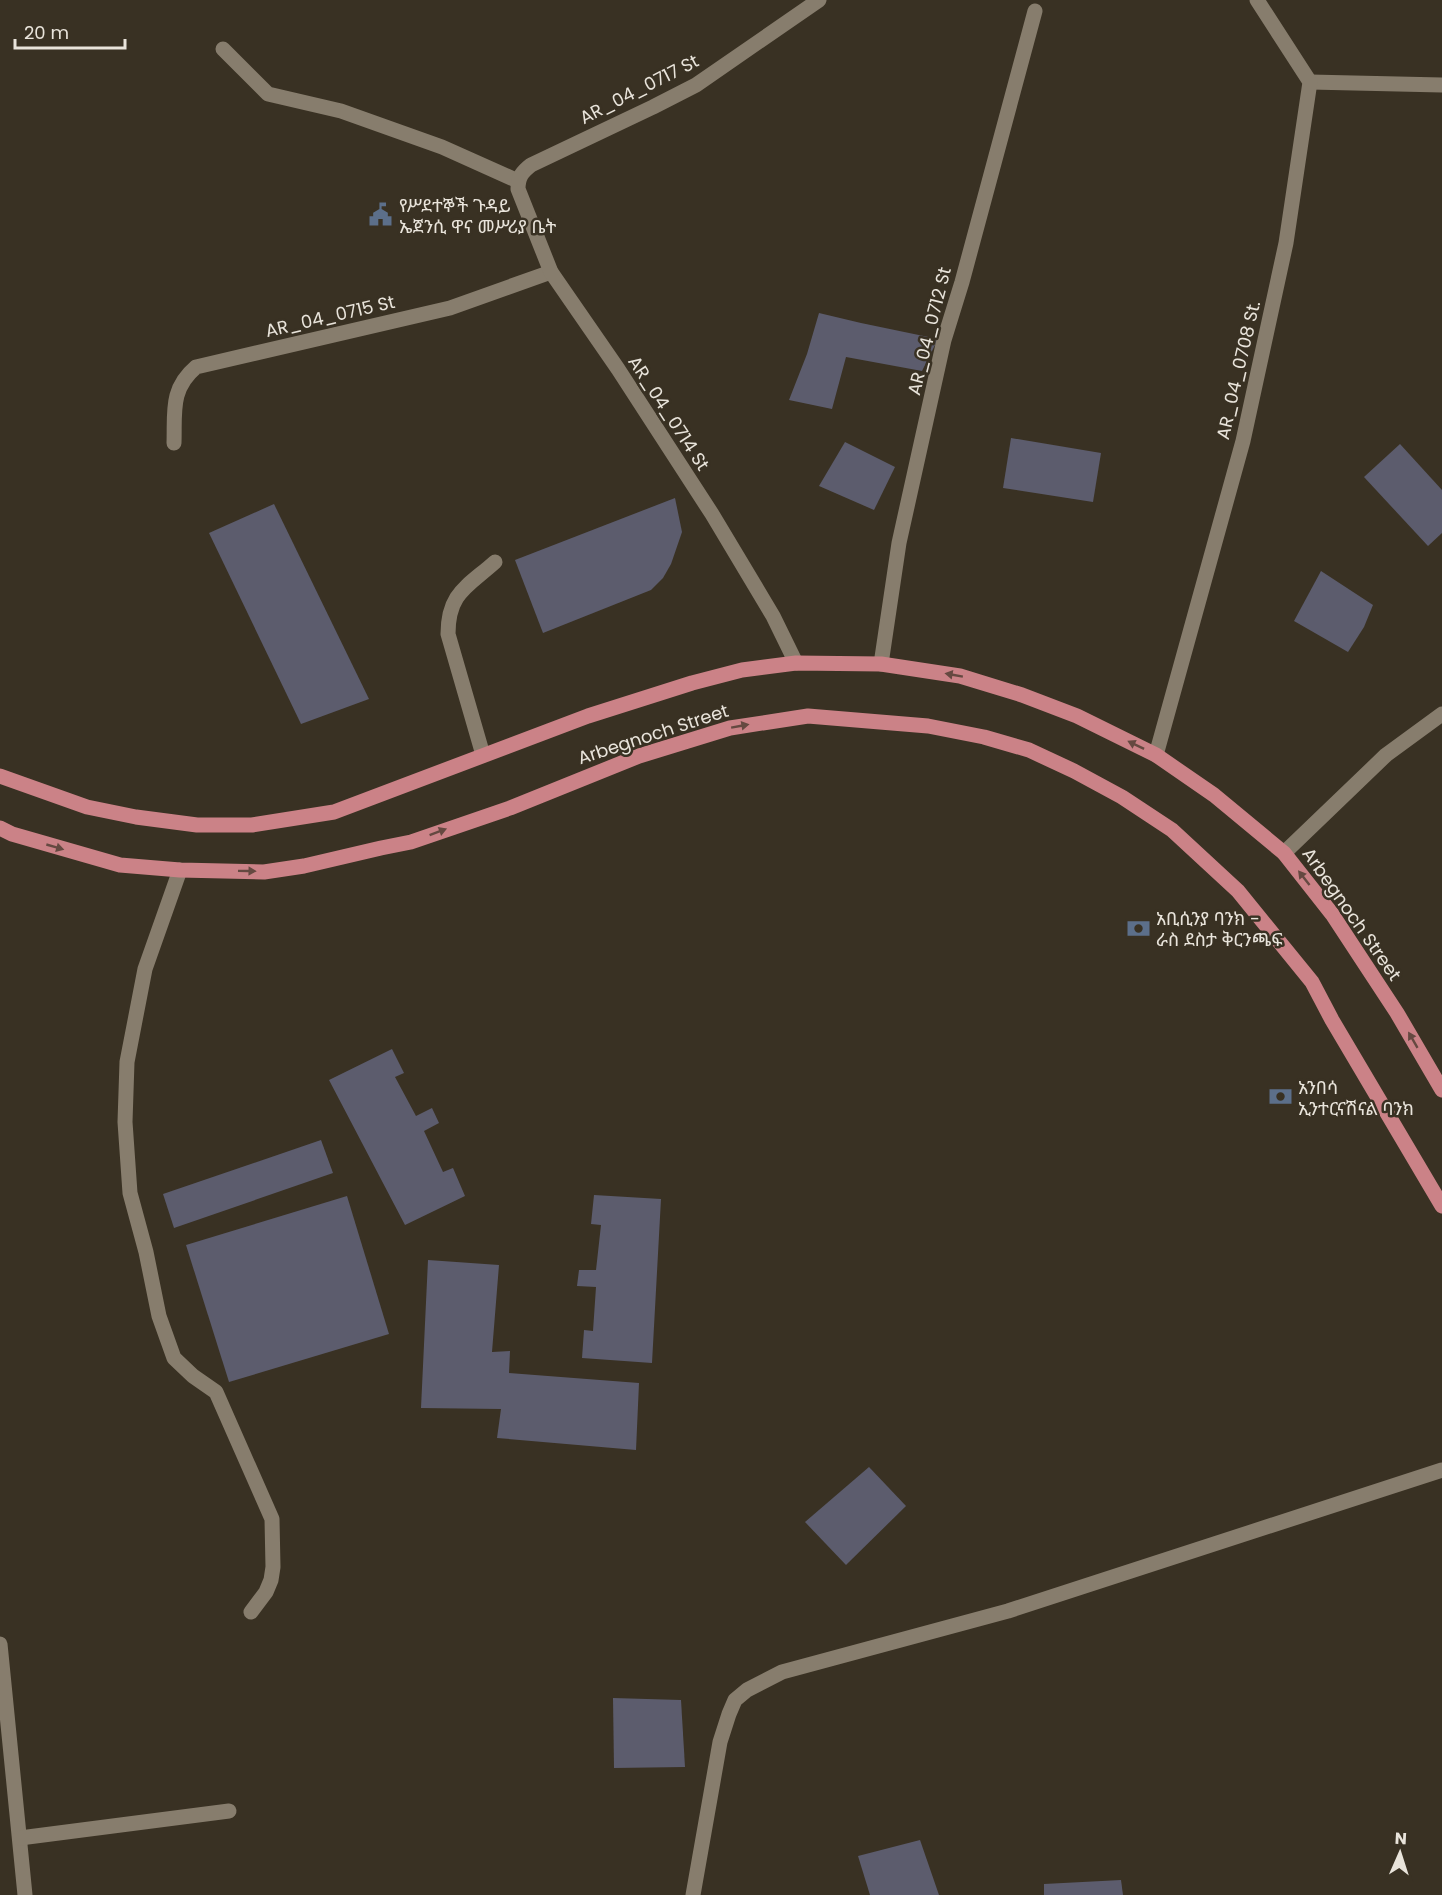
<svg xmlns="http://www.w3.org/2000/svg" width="1442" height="1895" font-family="Poppins,'Noto Sans Ethiopic',sans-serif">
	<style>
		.building { fill: #5c5c6d }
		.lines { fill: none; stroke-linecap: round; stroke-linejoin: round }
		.minor { stroke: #877d6d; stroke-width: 15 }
		.major { stroke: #cb8287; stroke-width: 15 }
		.oneway { fill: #654941 }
		.labels { text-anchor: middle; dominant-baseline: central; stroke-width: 5; stroke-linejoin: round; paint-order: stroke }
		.street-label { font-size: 18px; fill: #e9e4db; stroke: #393123 }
		.poi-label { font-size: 18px; fill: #e9e4db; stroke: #393123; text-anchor: start }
	</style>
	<rect width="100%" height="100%" fill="#393123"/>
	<g class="building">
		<path d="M819,313L861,323L938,339L922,371L846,357L832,409L789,400L807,354Z"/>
		<path d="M1011,438L1101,453L1093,502L1003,488Z"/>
		<path d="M845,442L895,467L874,510L819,486Z"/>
		<path d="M1400,444L1442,490V533L1428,546L1364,477Z"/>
		<path d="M675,498L682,532L671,564L663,578L651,590L543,633L515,560Z"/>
		<path d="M274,504L369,699L301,724L209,533Z"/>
		<path d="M1321,571L1373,605L1364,627L1348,652L1294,621Z"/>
		<path d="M392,1049L404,1073L395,1077L416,1116L432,1108L439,1123L424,1131L443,1172L453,1168L465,1196L405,1225L329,1080Z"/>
		<path d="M321,1140L333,1173L174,1228L163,1194Z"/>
		<path d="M594,1195L661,1199L652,1363L582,1358L584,1330L593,1331L596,1287L577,1286L579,1270H596L601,1225L591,1224Z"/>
		<path d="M347,1196L389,1334L229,1382L186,1245Z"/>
		<path d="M428,1260L499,1265L492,1352L510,1351L509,1373L639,1383L636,1450L497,1438L501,1409L421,1408Z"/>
		<path d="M869,1467L906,1506L846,1565L805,1522Z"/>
		<path d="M613,1698L681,1700L685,1767L614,1768Z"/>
		<path d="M920,1840L939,1895H870L858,1856Z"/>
		<path d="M1121,1880L1123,1895H1044V1884Z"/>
	</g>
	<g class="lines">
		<g class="minor">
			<path d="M223,49L268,94L341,111L442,147L518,181"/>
			<path d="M1310,82L1442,85"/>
			<path d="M174,443C175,412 170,389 196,367L450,308L551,272"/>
			<path d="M796,663L773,616L712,514L618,369L551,272L518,189C518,177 522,172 531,165L653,107L696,85L819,0"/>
			<path d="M881,664L899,543L944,340L962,282L1035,11"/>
			<path d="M483,755L448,634C448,593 467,587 495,562"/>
			<path d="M1156,755L1243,441L1286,243L1310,82L1257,0"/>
			<path d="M1284,853L1386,755L1442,714"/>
			<path d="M180,870L145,969L127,1062L125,1122L130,1193L146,1252L159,1316L174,1358L193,1376L216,1392L272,1519L273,1567L271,1580L266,1592L251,1612"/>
			<path d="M0,1644L25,1895"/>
			<path d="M20,1838L229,1811"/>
			<path d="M693,1895L720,1742L729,1714L735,1700L747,1690L782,1672L1008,1611L1442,1470"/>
		</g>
		<g class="major">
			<path d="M0,776L87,807L136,817L197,825H252L334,812L588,716L692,683L742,670L796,663L881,664L960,676L1022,695L1077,716L1156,755L1214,795L1284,853L1332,914L1397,1013L1442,1090"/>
			<path d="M0,828L12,834L120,865L180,870L264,872L304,866L381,848L411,842L510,808L639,756L730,728L808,716L928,726L984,737L1029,750L1074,771L1122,797L1172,830L1238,891L1312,982L1332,1020L1442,1206"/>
		</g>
	</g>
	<defs><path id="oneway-solid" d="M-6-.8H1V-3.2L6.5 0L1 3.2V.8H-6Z" transform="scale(1.5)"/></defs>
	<g class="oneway">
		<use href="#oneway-solid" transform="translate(954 675) rotate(-170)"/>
		<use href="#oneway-solid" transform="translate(740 726) rotate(-10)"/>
		<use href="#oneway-solid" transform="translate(1136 745) rotate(-154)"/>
		<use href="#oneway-solid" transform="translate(438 832) rotate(-21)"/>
		<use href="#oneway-solid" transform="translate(55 847) rotate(16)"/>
		<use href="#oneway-solid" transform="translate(247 871) rotate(1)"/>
		<use href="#oneway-solid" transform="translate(1304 878) rotate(-128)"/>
		<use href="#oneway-solid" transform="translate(1413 1040) rotate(-120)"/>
	</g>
	<defs>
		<symbol id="civic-bare" viewBox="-9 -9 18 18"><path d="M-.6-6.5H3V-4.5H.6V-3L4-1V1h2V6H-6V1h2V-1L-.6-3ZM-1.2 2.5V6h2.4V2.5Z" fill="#5c6f8a" stroke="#393123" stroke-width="2.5" paint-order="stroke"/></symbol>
		<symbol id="bank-bare" viewBox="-9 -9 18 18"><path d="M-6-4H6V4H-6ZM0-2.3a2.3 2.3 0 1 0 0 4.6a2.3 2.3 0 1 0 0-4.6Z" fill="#5c6f8a" stroke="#393123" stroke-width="2.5" paint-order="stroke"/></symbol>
	</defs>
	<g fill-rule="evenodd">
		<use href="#civic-bare" x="364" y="198" width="33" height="33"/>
		<use href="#bank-bare" x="1122" y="912" width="33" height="33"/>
		<use href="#bank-bare" x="1264" y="1080" width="33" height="33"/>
	</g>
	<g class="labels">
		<g class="street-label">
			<text transform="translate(639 89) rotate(-27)">AR_04_0717 St</text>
			<text transform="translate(330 316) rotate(-13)">AR_04_0715 St</text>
			<text transform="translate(929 331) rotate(-76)">AR_04_0712 St</text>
			<text transform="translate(1238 370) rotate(-77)">AR_04_0708 St.</text>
			<text transform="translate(669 413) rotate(57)">AR_04_0714 St</text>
			<text transform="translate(653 734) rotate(-18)">Arbegnoch Street</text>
			<text transform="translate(1352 914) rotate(55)">Arbegnoch Street</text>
		</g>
		<g class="poi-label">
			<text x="399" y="205">የሥደተኞች ጉዳይ<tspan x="399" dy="21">ኤጀንሲ ዋና መሥሪያ ቤት</tspan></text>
			<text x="1156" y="918">አቢሲንያ ባንክ -<tspan x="1156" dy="21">ራስ ደስታ ቅርንጫፍ</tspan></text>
			<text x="1298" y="1087">አንበሳ<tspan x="1298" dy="21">ኢንተርናሽናል ባንክ</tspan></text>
		</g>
	</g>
	<g transform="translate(1400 1853) rotate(3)" stroke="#393123" stroke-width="4.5" paint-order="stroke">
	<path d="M0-4.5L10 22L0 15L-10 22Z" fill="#e9e4db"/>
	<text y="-9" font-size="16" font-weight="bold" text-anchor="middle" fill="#e9e4db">N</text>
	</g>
	<path d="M15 39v9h110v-9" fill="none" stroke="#e9e4db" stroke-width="3"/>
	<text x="24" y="39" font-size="18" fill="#e9e4db" stroke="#393123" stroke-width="4.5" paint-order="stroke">20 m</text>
</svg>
